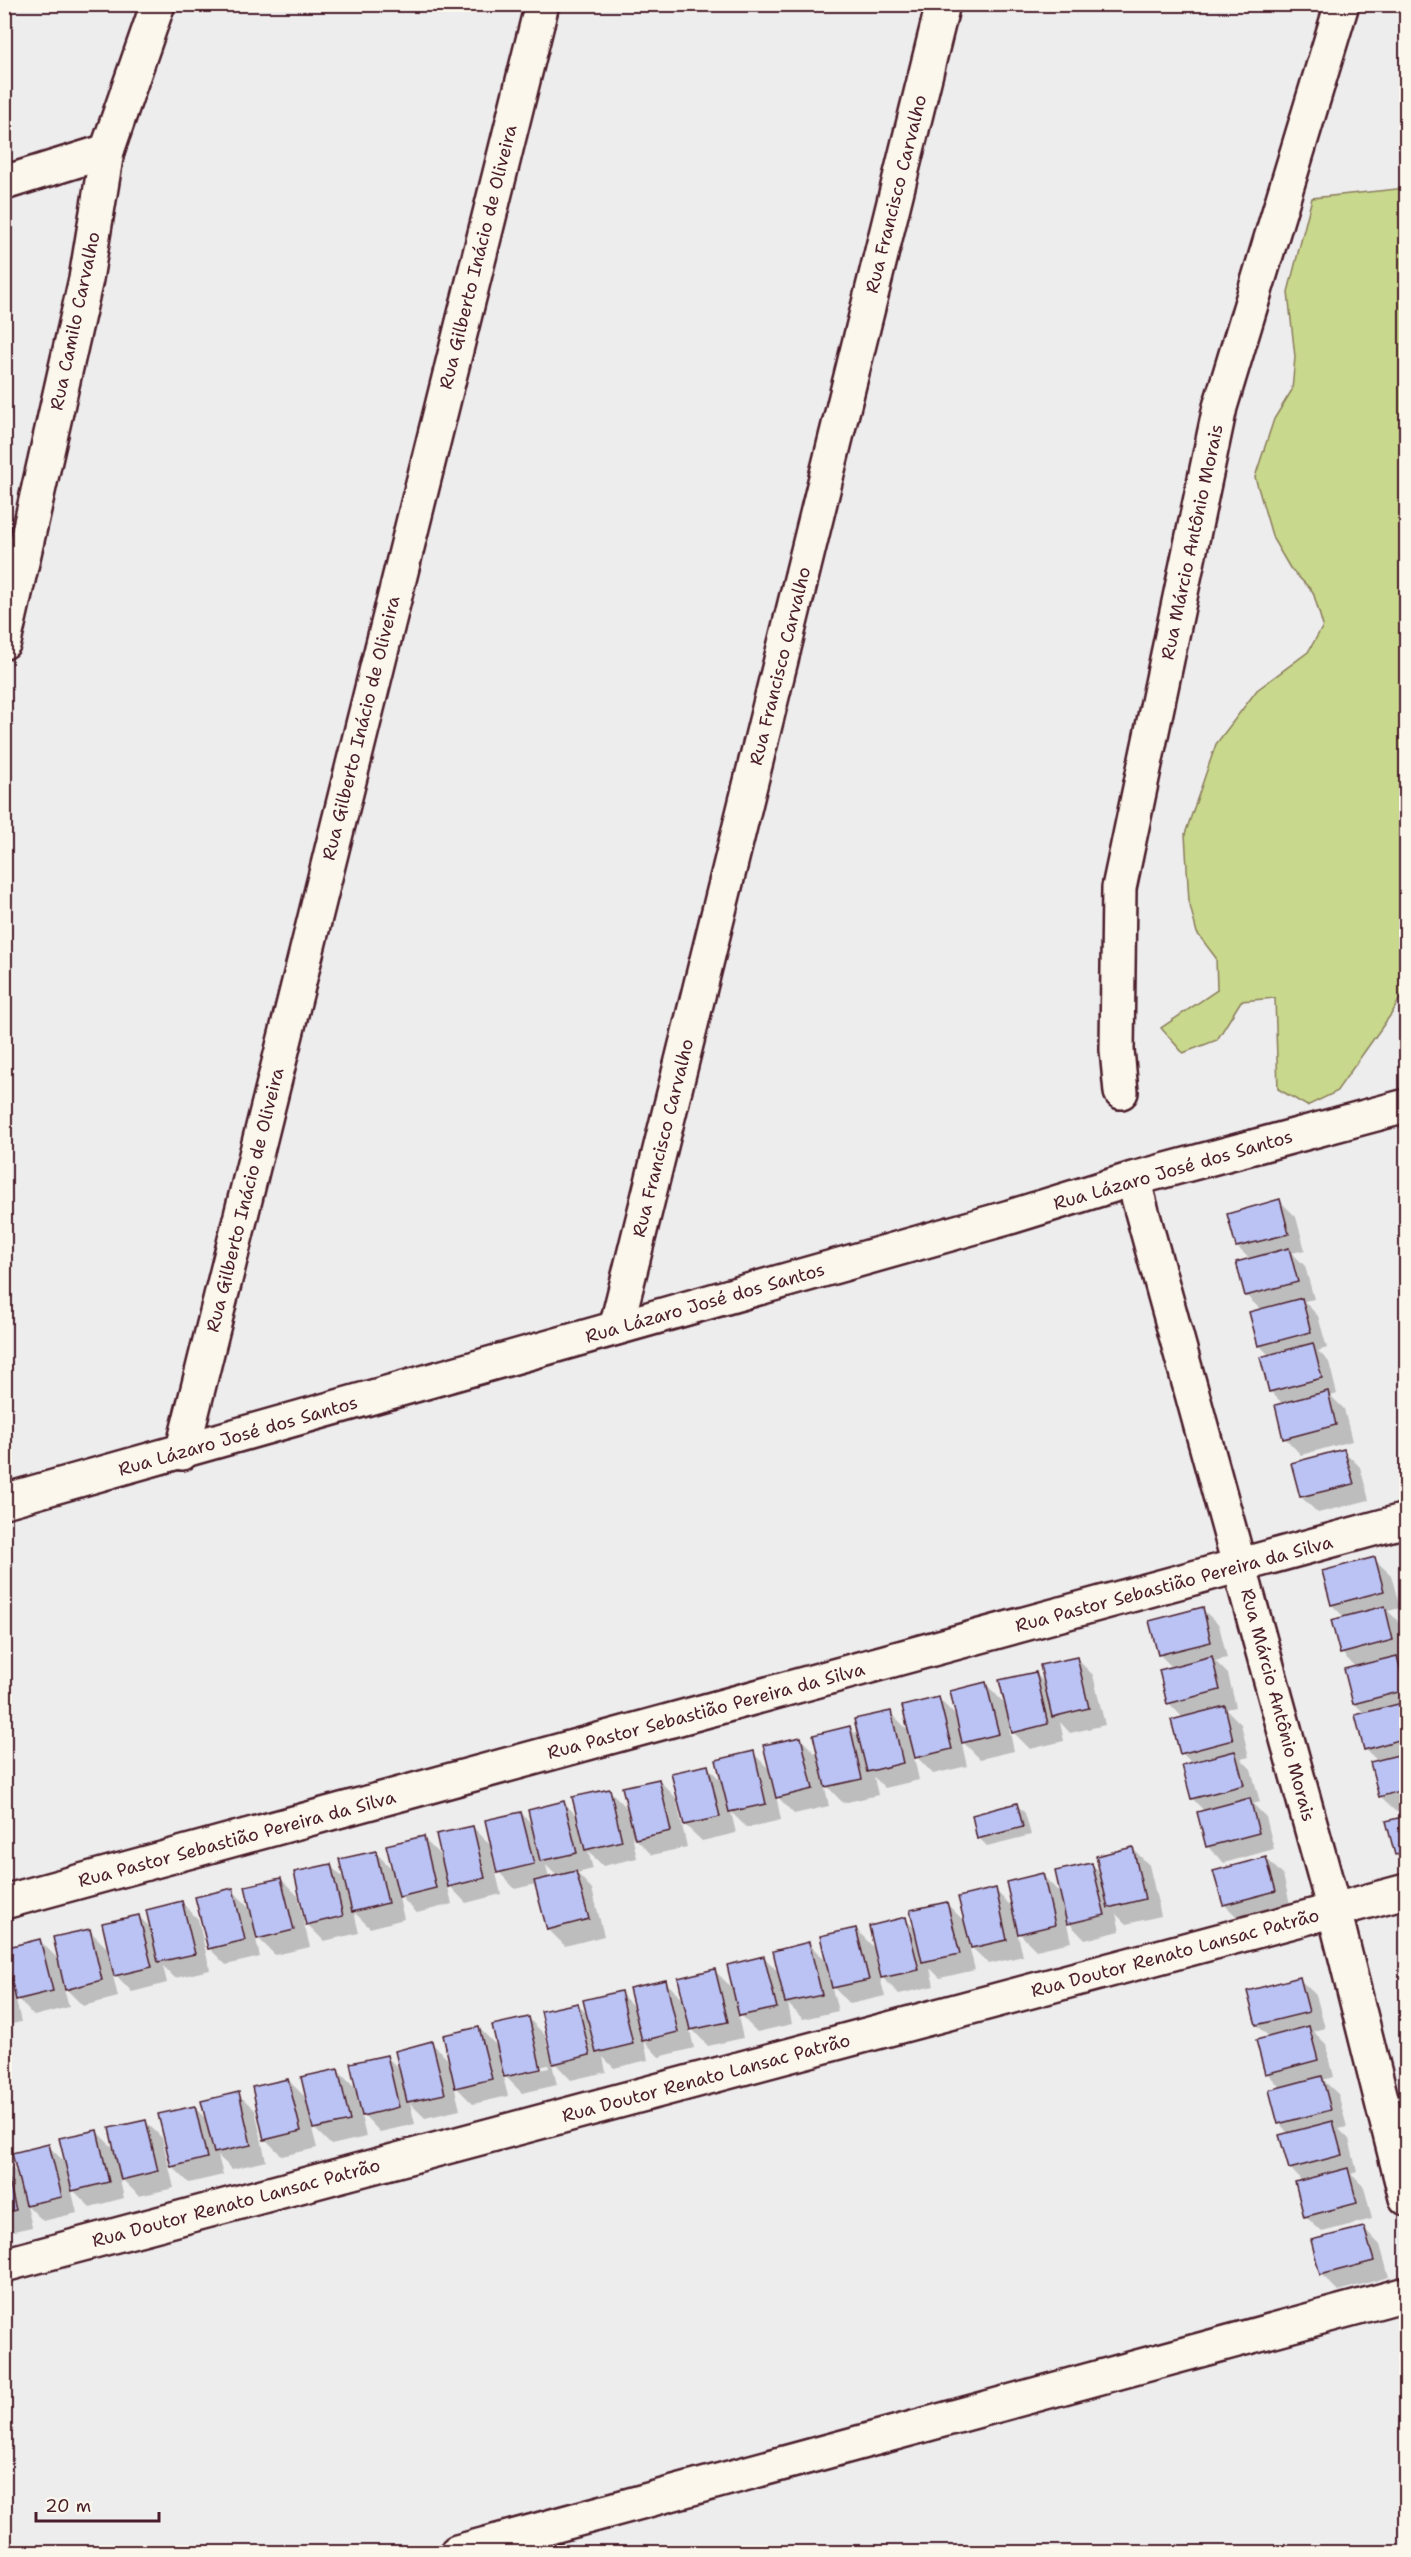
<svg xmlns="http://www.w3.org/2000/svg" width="1411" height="2557" font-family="'Shantell Sans',sans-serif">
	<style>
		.green { fill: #c8d88c; stroke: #897c5c; stroke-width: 1.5 }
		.shadow { fill: #0003; fill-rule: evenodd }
		.building { fill: #bbc3f4; stroke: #4a1f2b; stroke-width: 1.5 }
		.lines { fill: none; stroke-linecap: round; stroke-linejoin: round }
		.minor-casing { stroke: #4a1f2b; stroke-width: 38 }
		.minor { stroke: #fbf7ec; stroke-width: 33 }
		.labels { text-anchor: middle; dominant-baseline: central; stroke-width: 4.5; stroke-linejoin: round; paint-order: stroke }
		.street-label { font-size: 18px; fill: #4a1f2b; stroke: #fbf7ec }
	</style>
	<rect width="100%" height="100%" fill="#eeedee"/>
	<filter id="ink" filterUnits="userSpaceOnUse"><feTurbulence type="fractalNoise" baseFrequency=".0167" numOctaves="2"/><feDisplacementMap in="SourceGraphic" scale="12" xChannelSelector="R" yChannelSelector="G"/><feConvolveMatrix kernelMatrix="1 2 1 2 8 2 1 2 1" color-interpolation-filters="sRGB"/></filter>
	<g filter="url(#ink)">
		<path class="green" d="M1406,188V987L1392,1013L1336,1092L1307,1106L1278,1089L1275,998L1241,1001L1217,1040L1183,1053L1161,1028L1217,990L1216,958L1197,933L1189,902L1185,834L1216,744L1257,690L1308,652L1323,626L1313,592L1290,568L1273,539L1255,477L1274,419L1292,390L1295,357L1288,292L1312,198Z"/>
		<g class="shadow">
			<path d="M1280,1201L1296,1217L1305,1250L1292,1253L1305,1266L1314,1299L1304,1301L1318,1316L1327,1348L1318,1351L1329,1362L1337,1394L1331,1396L1344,1409L1352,1441L1301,1455L1285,1438L1283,1404L1270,1391V1356L1259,1345L1261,1310L1246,1295L1250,1259L1237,1247Z"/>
			<path d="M1344,1451L1360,1467L1369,1500L1318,1513L1301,1497L1293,1464Z"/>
			<path d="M1374,1559L1391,1575L1400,1608L1388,1611L1401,1624L1406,1647V1657L1399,1659L1406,1667V1810L1397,1812L1380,1796L1378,1761L1365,1749V1714L1354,1703L1356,1668L1342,1653L1345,1618L1332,1605Z"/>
			<path d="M1202,1609L1219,1625L1227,1658L1215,1661L1228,1674L1236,1707L1226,1709L1241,1724L1249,1757L1241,1759L1251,1769L1260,1802L1253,1804L1266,1817L1274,1849L1224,1863L1207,1846L1205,1812L1192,1798L1193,1764L1182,1753L1183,1718L1169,1703L1173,1668L1160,1655L1151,1622Z"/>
			<path d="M1076,1658L1093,1675L1105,1725L1070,1733L1060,1722L1064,1741L1030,1749L1009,1728L1014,1751L980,1759L961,1740L967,1766L933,1774L913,1753L919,1780L885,1788L874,1777L878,1795L843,1803L824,1783L829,1806L794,1814L776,1795L781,1820L747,1828L731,1812L736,1833L702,1841L685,1825L680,1803H677L687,1847L652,1855L632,1835L637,1858L603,1866L588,1851L593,1869L577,1873L592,1889L604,1936L565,1946L548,1929L536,1884L515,1889L499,1872L495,1856L492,1857L501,1894L466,1903L447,1883L452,1904L417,1913L398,1894L404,1919L370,1928L354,1912L359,1933L324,1941L303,1920L310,1947L275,1955L255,1935L260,1957L226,1965L209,1948L232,1890L252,1910L281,1879L298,1896L302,1915L305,1914L330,1865L346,1881L375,1852L394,1871L423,1838L443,1858L473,1827L493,1848L521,1813L533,1825L564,1803L579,1818L609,1790L629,1810L659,1780L679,1801L707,1766L723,1783L753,1753L771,1771L800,1738L820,1758L850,1728L860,1738L890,1712L911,1733L939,1699L957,1717L986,1684L1006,1705L1035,1673L1046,1684ZM546,1865L558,1877L549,1879Z"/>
			<path d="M1017,1805L1025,1813L1031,1835L987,1846L979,1838Z"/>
			<path d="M1406,1817V1865L1397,1855L1388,1822Z"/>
			<path d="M1133,1849L1149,1865L1161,1916L1126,1924L1116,1914L1120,1931L1085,1940L1066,1920L1071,1942L1036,1950L1017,1931L1023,1956L989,1964L969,1945L975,1970L940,1978L930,1968L934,1986L899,1994L879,1974L885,1996L850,2004L831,1985L838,2011L803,2019L788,2004L792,2024L757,2032L737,2012L743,2038L708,2046L689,2026L694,2048L659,2057L644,2041L648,2060L614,2068L603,2057L606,2072L571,2080L551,2059L557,2085L522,2093L502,2073L508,2096L473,2104L454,2085L460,2110L425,2118L410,2103L415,2124L380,2132L360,2111L366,2137L331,2145L311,2125L317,2148L282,2156L265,2139L288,2080L308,2100L337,2070L358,2091L386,2056L402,2072L432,2043L450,2062L479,2028L499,2048L528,2018L545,2035L549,2052L552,2051L577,2004L589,2016L620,1993L635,2008L665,1981L685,2002L715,1971L735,1991L764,1957L779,1973L809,1944L828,1963L856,1929L876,1950L905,1919L916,1930L947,1904L966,1923L995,1890L1013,1908L1042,1875L1062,1895L1092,1864L1102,1875ZM548,2065L549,2068L515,2076V2073Z"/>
			<path d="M1266,1858L1283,1875L1291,1908L1241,1921L1224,1904Z"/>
			<path d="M182,1903L198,1919L210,1970L175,1978L163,1966L167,1983L132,1992L112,1971L118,1997L83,2006L63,1986L69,2007L34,2016L15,1996L21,2022L4,2026V1967L12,1974L40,1941L60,1961L89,1930L110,1951L138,1916L152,1929Z"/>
			<path d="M1299,1979L1316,1995L1325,2028L1313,2031L1326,2044L1334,2077L1323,2080L1338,2094L1347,2127L1339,2129L1349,2139L1357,2172L1351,2174L1364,2187L1372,2219L1322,2232L1305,2216L1303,2182L1290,2168L1289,2134L1279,2123L1281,2088L1267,2073L1270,2038L1257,2025Z"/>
			<path d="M238,2094L255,2110L266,2161L232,2169L218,2156L223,2175L189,2183L172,2166L194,2107L208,2121Z"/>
			<path d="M145,2121L162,2138L174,2188L139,2196L119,2176L124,2198L90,2207L71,2188L77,2213L43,2221L27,2205L32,2227L4,2233V2161L19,2175L48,2146L67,2164L96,2131L116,2151Z"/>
			<path d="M1364,2228L1380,2245L1389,2277L1338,2291L1321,2274Z"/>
		</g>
		<g class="building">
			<path d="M1280,1199L1289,1234L1236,1247L1227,1214Z"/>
			<path d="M1289,1248L1298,1282L1245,1296L1236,1262Z"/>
			<path d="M1302,1298L1311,1332L1258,1346L1249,1312Z"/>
			<path d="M1313,1343L1322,1378L1269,1392L1260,1357Z"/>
			<path d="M1328,1391L1336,1425L1283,1439L1275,1405Z"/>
			<path d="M1344,1449L1354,1484L1300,1497L1291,1463Z"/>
			<path d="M1375,1557L1384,1591L1331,1605L1322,1571Z"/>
			<path d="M1385,1606L1393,1640L1340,1654L1331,1620Z"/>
			<path d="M1203,1607L1211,1642L1158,1655L1149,1621Z"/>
			<path d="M1212,1656L1220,1690L1167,1704L1159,1670Z"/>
			<path d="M1397,1656L1406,1690L1353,1704L1344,1669Z"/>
			<path d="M1077,1657L1089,1708L1052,1717L1040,1665Z"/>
			<path d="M1036,1672L1048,1724L1012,1733L999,1680Z"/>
			<path d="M986,1682L999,1734L962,1743L950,1691Z"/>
			<path d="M939,1697L952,1749L915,1758L902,1706Z"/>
			<path d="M1406,1702V1738L1364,1750L1355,1715Z"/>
			<path d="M1225,1706L1233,1740L1180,1754L1171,1720Z"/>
			<path d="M891,1711L903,1763L867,1772L854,1719Z"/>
			<path d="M850,1726L862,1779L825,1787L813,1735Z"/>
			<path d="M801,1737L813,1789L776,1798L763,1745Z"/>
			<path d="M754,1751L766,1804L729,1812L716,1760Z"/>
			<path d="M1235,1751L1244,1785L1191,1799L1182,1765Z"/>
			<path d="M1406,1753V1789L1379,1797L1370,1762Z"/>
			<path d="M708,1765L720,1817L684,1825L671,1773Z"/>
			<path d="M659,1779L671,1831L635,1839L622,1787Z"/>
			<path d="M610,1789L622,1841L585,1850L572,1797Z"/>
			<path d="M1250,1798L1259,1833L1206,1847L1197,1812Z"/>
			<path d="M564,1801L577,1853L540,1861L528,1810Z"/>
			<path d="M1017,1803L1023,1827L977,1839L972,1815Z"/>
			<path d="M521,1812L534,1864L497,1873L485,1820Z"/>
			<path d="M1406,1816V1853L1395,1855L1386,1821Z"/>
			<path d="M473,1826L485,1878L448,1887L436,1834Z"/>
			<path d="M424,1836L436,1888L399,1897L386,1845Z"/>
			<path d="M1133,1847L1145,1899L1108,1908L1096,1856Z"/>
			<path d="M376,1851L388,1903L352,1912L339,1859Z"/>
			<path d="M1266,1857L1276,1891L1223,1905L1213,1871Z"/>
			<path d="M1092,1863L1105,1915L1067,1924L1055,1871Z"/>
			<path d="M331,1864L343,1916L306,1925L294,1872Z"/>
			<path d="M576,1871L589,1919L547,1930L534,1881Z"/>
			<path d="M1043,1873L1055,1925L1018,1934L1006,1882Z"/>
			<path d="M281,1878L294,1930L257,1939L245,1886Z"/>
			<path d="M233,1888L245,1940L208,1949L195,1897Z"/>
			<path d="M996,1888L1007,1940L971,1948L958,1897Z"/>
			<path d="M182,1901L195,1954L158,1962L146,1910Z"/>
			<path d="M947,1902L960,1954L922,1962L910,1910Z"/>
			<path d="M139,1915L152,1967L114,1976L102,1923Z"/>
			<path d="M906,1917L919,1970L881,1978L869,1926Z"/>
			<path d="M856,1928L869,1980L832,1988L820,1936Z"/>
			<path d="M90,1929L102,1980L65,1990L53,1937Z"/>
			<path d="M40,1939L53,1991L16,2000L4,1948Z"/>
			<path d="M809,1942L822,1995L785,2003L773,1951Z"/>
			<path d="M764,1956L777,2008L739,2016L727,1965Z"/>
			<path d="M715,1969L728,2022L690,2030L678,1978Z"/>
			<path d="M1300,1977L1309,2012L1256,2025L1247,1991Z"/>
			<path d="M666,1980L678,2032L642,2041L629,1988Z"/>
			<path d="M621,1991L633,2044L596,2053L583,2000Z"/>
			<path d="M578,2003L590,2055L553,2064L541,2011Z"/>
			<path d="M529,2017L541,2069L504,2077L492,2025Z"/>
			<path d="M1309,2026L1318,2060L1265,2074L1256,2040Z"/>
			<path d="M479,2027L492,2079L455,2088L443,2035Z"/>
			<path d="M432,2041L445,2094L407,2102L395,2051Z"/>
			<path d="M387,2055L399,2107L362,2116L350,2063Z"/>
			<path d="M338,2069L350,2121L313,2129L301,2077Z"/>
			<path d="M1322,2076L1331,2110L1278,2124L1269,2090Z"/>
			<path d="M288,2079L301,2131L264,2140L252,2087Z"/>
			<path d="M239,2092L251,2145L214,2153L201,2101Z"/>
			<path d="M195,2106L207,2158L171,2167L158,2114Z"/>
			<path d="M146,2120L158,2171L121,2180L109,2128Z"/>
			<path d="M1333,2121L1342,2155L1289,2169L1279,2135Z"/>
			<path d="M97,2130L109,2182L72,2191L59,2138Z"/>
			<path d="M49,2144L62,2197L25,2205L12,2153Z"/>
			<path d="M4,2161L16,2210L4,2213Z"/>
			<path d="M1348,2168L1357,2203L1304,2217L1295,2182Z"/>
			<path d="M1364,2227L1374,2261L1320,2275L1311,2240Z"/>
		</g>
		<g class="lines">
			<defs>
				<g id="minor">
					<path d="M4,183L107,151"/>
					<path d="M4,642L86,279L107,151L158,4"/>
					<path d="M1121,1092L1117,1050L1119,888L1220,407L1342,4"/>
					<path d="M1133,1179L1334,1910L1406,2198"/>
					<path d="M616,1328L943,4"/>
					<path d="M182,1453L542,4"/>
					<path d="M4,1501L1010,1217L1133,1179L1406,1106"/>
					<path d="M4,1902L1406,1520"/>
					<path d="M4,2265L1406,1891"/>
					<path d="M457,2552L1406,2294"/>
				</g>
			</defs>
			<use href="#minor" class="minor-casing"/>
			<use href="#minor" class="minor"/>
		</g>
	</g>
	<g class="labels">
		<g class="street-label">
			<text transform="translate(896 194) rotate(-76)">Rua Francisco Carvalho</text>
			<text transform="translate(478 257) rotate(-76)">Rua Gilberto Inácio de Oliveira</text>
			<text transform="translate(75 321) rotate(-78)">Rua Camilo Carvalho</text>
			<text transform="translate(1192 542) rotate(-78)">Rua Márcio Antônio Morais</text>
			<text transform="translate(780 666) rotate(-76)">Rua Francisco Carvalho</text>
			<text transform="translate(361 728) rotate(-76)">Rua Gilberto Inácio de Oliveira</text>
			<text transform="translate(663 1138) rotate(-76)">Rua Francisco Carvalho</text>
			<text transform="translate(1173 1170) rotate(-16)">Rua Lázaro José dos Santos</text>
			<text transform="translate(245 1200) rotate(-76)">Rua Gilberto Inácio de Oliveira</text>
			<text transform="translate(705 1303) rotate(-16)">Rua Lázaro José dos Santos</text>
			<text transform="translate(238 1436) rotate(-16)">Rua Lázaro José dos Santos</text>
			<text transform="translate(1174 1584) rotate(-15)">Rua Pastor Sebastião Pereira da Silva</text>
			<text transform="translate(1278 1705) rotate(75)">Rua Márcio Antônio Morais</text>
			<text transform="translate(706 1711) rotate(-15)">Rua Pastor Sebastião Pereira da Silva</text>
			<text transform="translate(237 1839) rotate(-15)">Rua Pastor Sebastião Pereira da Silva</text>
			<text transform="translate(1175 1953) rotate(-15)">Rua Doutor Renato Lansac Patrão</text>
			<text transform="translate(706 2078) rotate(-15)">Rua Doutor Renato Lansac Patrão</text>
			<text transform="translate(236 2203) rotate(-15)">Rua Doutor Renato Lansac Patrão</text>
		</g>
	</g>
	<rect width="1411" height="2557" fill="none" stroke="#fbf7ec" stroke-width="24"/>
	<rect x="12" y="12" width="1387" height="2533" fill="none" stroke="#4a1f2b" stroke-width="2" filter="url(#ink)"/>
	<path d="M36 2512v9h123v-9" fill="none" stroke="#4a1f2b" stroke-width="3"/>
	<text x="45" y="2512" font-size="18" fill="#4a1f2b" stroke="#fbf7ec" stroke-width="4.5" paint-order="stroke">20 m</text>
</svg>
